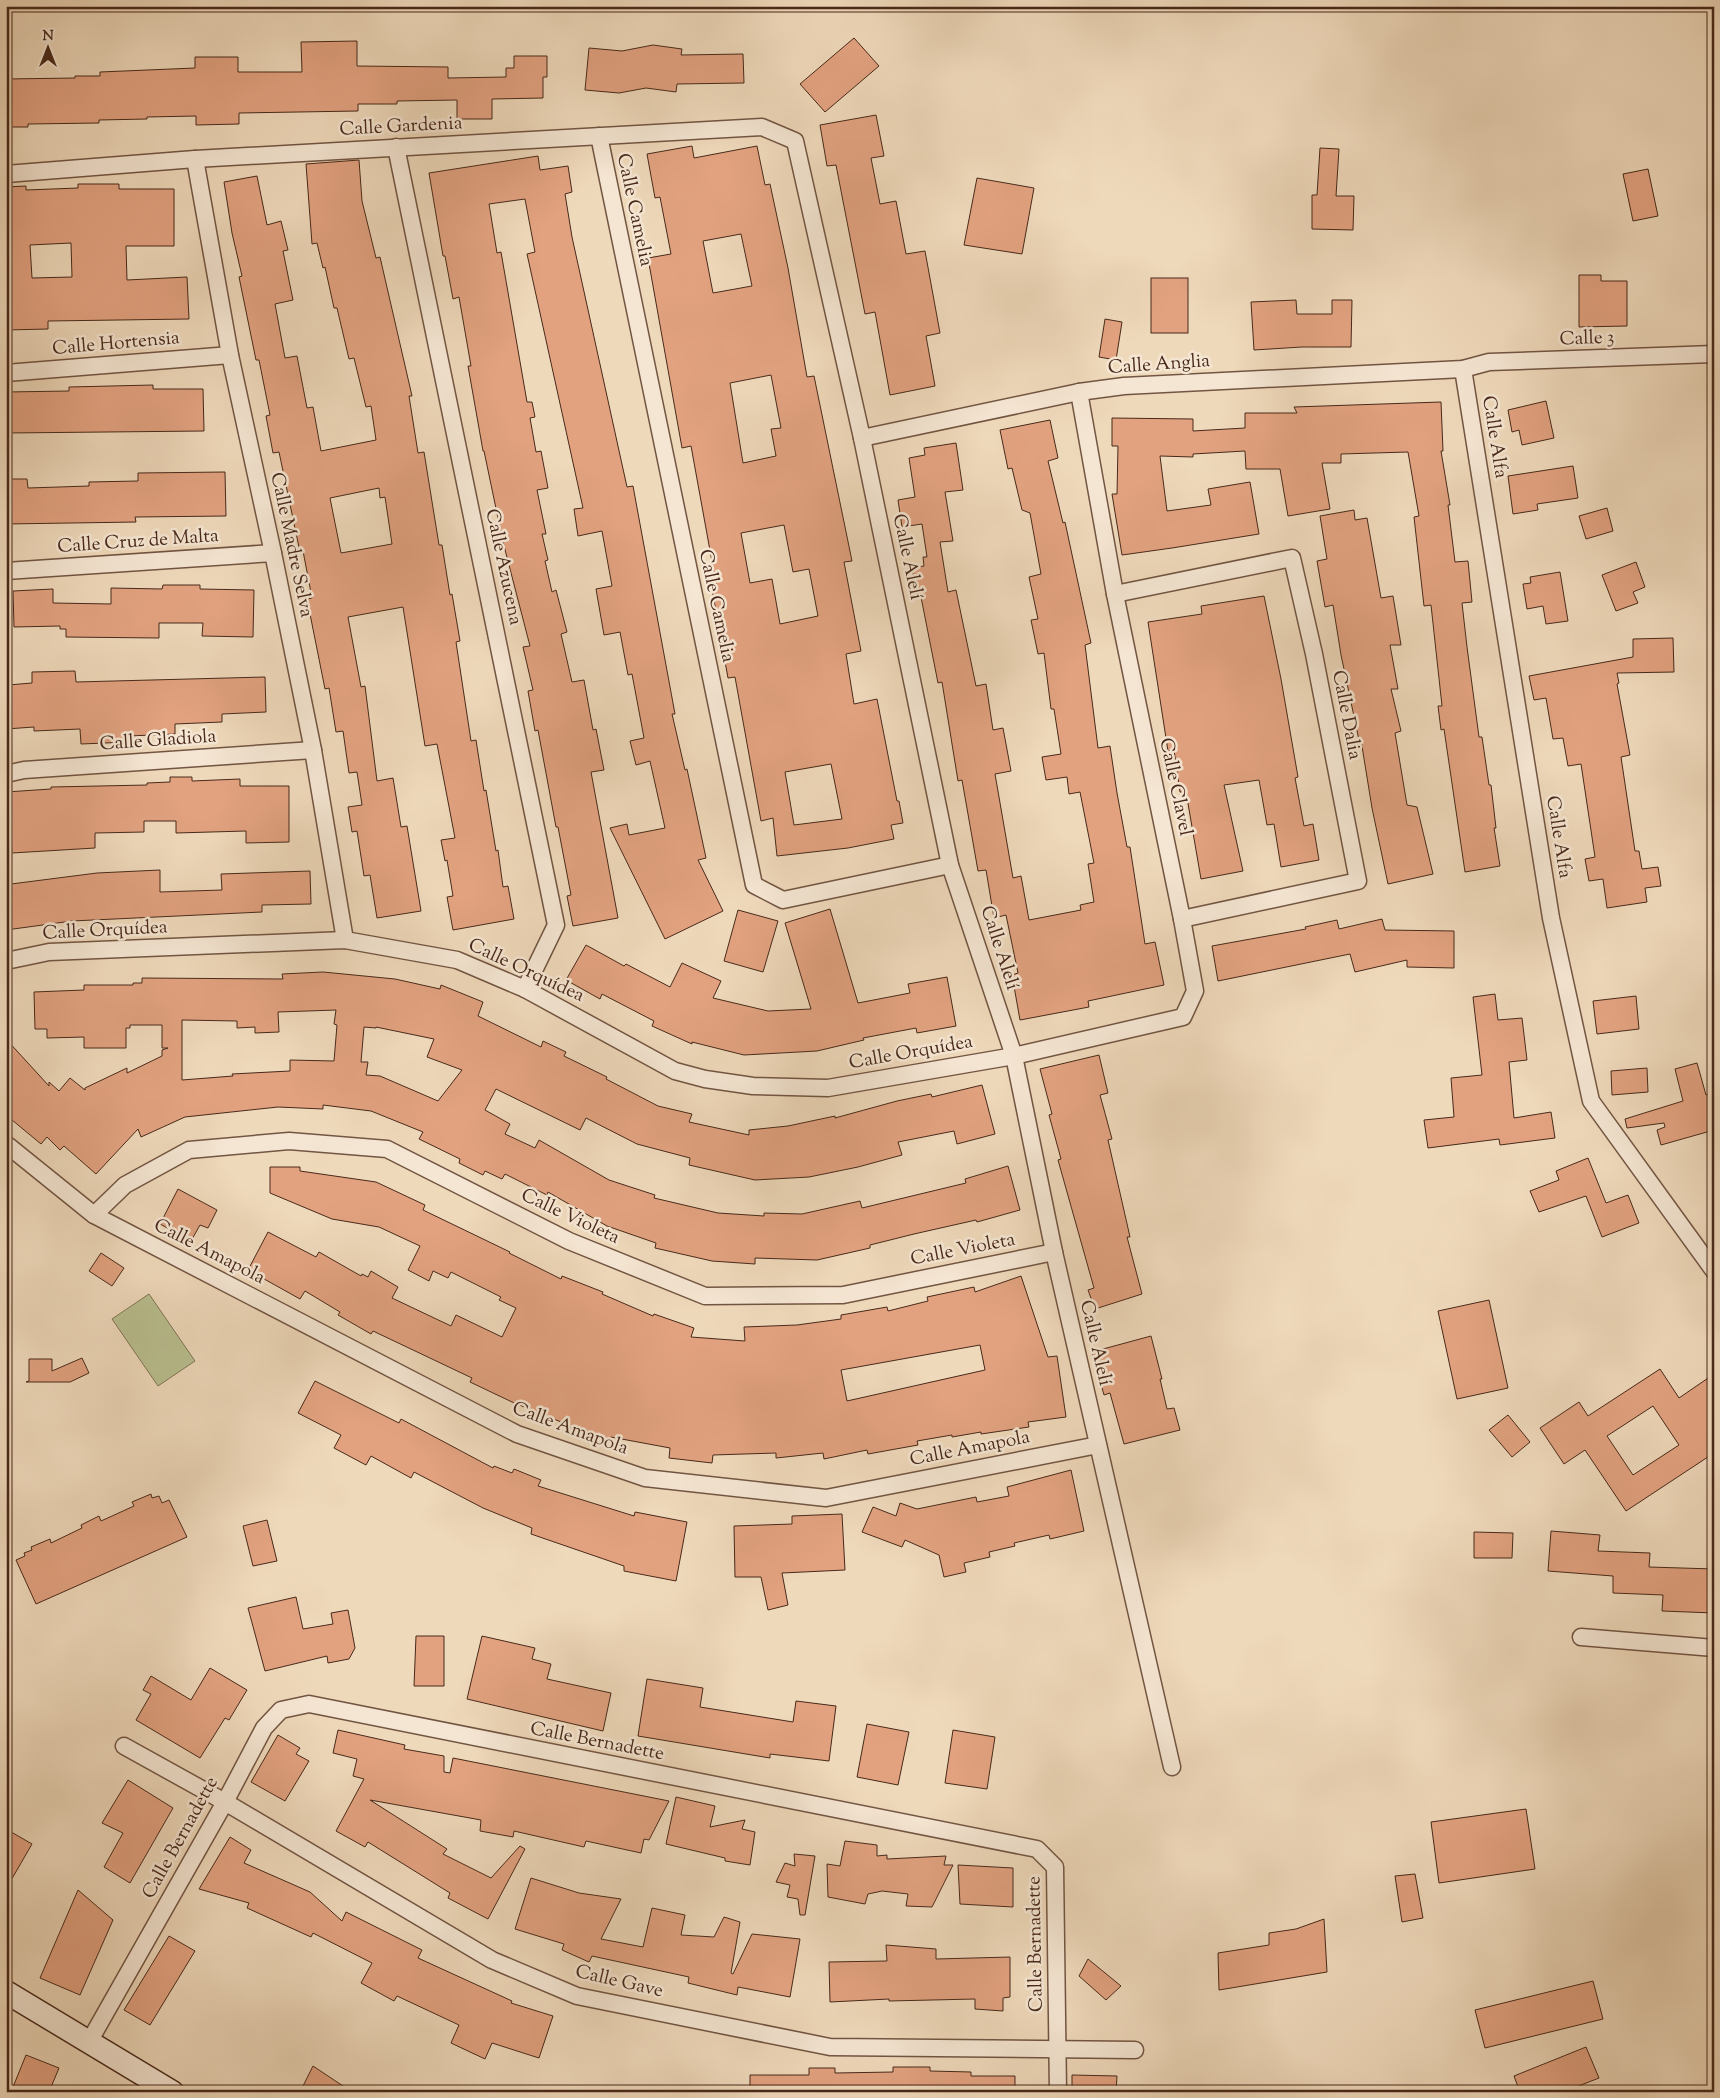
<svg xmlns="http://www.w3.org/2000/svg" width="1720" height="2098" font-family="'Sorts Mill Goudy',serif">
	<style>
		.green { fill: #b9bf90; stroke: #807455 }
		.building { fill: #e2a280; stroke: #48291a; fill-rule: evenodd }
		.lines { fill: none; stroke-linecap: round; stroke-linejoin: round }
		.street-casing { stroke: #725542; stroke-width: 19 }
		.secondary-casing { stroke: #48291a; stroke-width: 25 }
		.street { stroke: #f5e6d3; stroke-width: 16 }
		.secondary { stroke: #f5e6d3; stroke-width: 22 }
		.labels { text-anchor: middle; dominant-baseline: central; stroke-width: 5; stroke-linejoin: round; paint-order: stroke }
		.street-label { font-size: 19px; fill: #48291a; stroke: #f5e6d3 }
	</style>
	<rect width="100%" height="100%" fill="#efd9bb"/>
	<filter id="stains"><feTurbulence type="fractalNoise" baseFrequency=".004" numOctaves="4"/><feColorMatrix values="0 0 0 0 .2 0 0 0 0 .09 0 0 0 0 .02 0 0 0 .5 -.17"/></filter>
	<radialGradient id="worn" r=".72"><stop offset=".6" stop-color="#630" stop-opacity="0"/><stop offset="1" stop-color="#630" stop-opacity=".3"/></radialGradient>
	<path class="green" d="M149,1294L195,1361L158,1386L112,1319Z"/>
	<g class="building">
		<path d="M854,38L879,66L825,112L800,84Z"/>
		<path d="M357,41V66L448,67V78L506,77V68H514V56H547V77H543V98L492,99V119H457V100L397,101V104H358V111L239,113V124L196,125V116L147,117V119L99,120V123L28,124V127H6V79L75,78V76H100V72L195,68V57H238V72H302L301,42Z"/>
		<path d="M653,45L682,49L681,55L743,54L744,83L677,84L676,92L646,88L619,93L585,90L589,48L622,51Z"/>
		<path d="M876,115L884,156L871,158L880,204L896,201L906,254L925,251L940,333L926,336L935,386L890,395L875,312L865,314L836,165L827,166L820,125Z"/>
		<path d="M692,146L694,158L757,146L765,185L770,184L788,268L807,377L814,376L852,561L844,562L861,651L846,654L854,704L877,699L897,801H899L903,823L891,825L894,839L848,848L777,856L773,818L761,821L735,677L728,678L712,589H717L691,446L682,448L648,258L671,254L660,197L655,198L647,154ZM741,234L752,286L713,293L703,241ZM771,375L781,428L771,429L776,456L743,463L730,383ZM784,525L793,572L809,569L818,616L780,624L772,579L750,583L741,533ZM831,764L842,819L794,825L785,772Z"/>
		<path d="M1320,148L1339,149L1336,196H1354L1353,230L1312,229V195H1317Z"/>
		<path d="M538,156L540,170L568,166L572,192L565,194L572,237L627,487L633,486L675,714H672L685,770L687,769L706,858L698,860L723,911L665,939L610,828L627,824L629,835L665,828L650,761L636,765L630,741L644,738L632,674L628,675L620,632L604,635L596,589L612,586L602,531L578,536L574,509L583,508L527,254L535,252L525,199L489,204L497,253L501,252L527,402H532L535,417L530,418L536,452L541,451L548,488L537,490L546,534H542L548,560L545,561L552,592L556,590L567,632L561,634L572,682L584,680L593,730L596,729L604,770L591,772L618,918L573,926L567,896L571,895L558,827H556L538,730L535,731L528,691L533,690L523,647L530,646L503,542L484,451H483L468,366H471L459,297L453,299L445,256H443L429,173Z"/>
		<path d="M359,160L362,201L376,258L380,257L412,396H409L418,453L424,452L439,545H442L450,595L452,594L460,641L456,642L471,741L476,740L484,791L486,790L496,851L498,850L503,887L508,886L514,919L453,930L447,897L453,896L447,860L445,861L441,840L455,838L437,744L425,746L403,607L348,617L361,687L365,686L377,781L393,778L401,827L407,826L421,911L377,918L370,875L364,876L357,831L352,832L348,807L362,805L357,772L349,773L343,731L336,732L329,688L325,689L307,599L312,598L303,551L300,552L279,452L273,453L266,416L270,415L259,360H256L239,277L242,276L232,233L224,182L257,176L267,225L281,221L288,250L283,251L293,300L275,304L285,358L297,356L307,408L313,407L321,451L376,440L371,406L366,407L354,358L349,359L337,308H334L325,267L323,268L317,243L312,244L306,164ZM379,488L380,498L385,497L392,544L341,553L330,498Z"/>
		<path d="M1648,169L1658,216L1633,221L1623,174Z"/>
		<path d="M977,178L1034,188L1022,254L964,245Z"/>
		<path d="M78,184H119V189H174V246H126L127,280L187,277L189,319L48,321V329L6,330V187L26,186V190L78,188ZM71,243L72,277L32,278L30,245Z"/>
		<path d="M1579,275H1601V281H1627V326L1579,327Z"/>
		<rect x="1151" y="278" width="37" height="55"/>
		<path d="M1296,300L1297,314H1332V300H1352L1351,347H1302L1254,350L1251,302Z"/>
		<path d="M1105,319L1122,322L1116,360L1099,357Z"/>
		<path d="M153,385V389H203L204,431L6,433V392L69,391V387Z"/>
		<path d="M1546,401L1554,438L1522,445L1519,430L1512,432L1508,410Z"/>
		<path d="M1441,402L1443,451H1441L1450,505H1448L1455,562L1468,561L1472,602L1462,603L1467,647L1479,737H1482L1489,785H1491L1496,828H1494L1500,866L1465,872L1444,729L1441,730L1438,706H1442L1431,605L1424,606L1414,517L1419,516L1408,452L1341,454V463H1322L1330,509L1288,516L1280,469H1246L1245,451L1193,454V457L1160,456L1167,511L1211,505L1208,489L1250,482L1259,534L1172,548L1122,555L1112,494H1117L1118,446H1112V418L1193,419V431L1245,428V413H1297L1294,407Z"/>
		<path d="M1050,420L1058,458L1048,461L1063,523L1065,522L1091,643L1085,645L1098,748L1110,746L1117,793L1127,847H1130L1145,944L1155,942L1164,985L1088,1001L1089,1007L1020,1020L1012,975L1018,973L1006,915L994,918L986,870L978,871L962,780L958,781L942,682L938,683L919,587H915L912,568L924,566L923,557H927L922,524L902,527L898,500L915,497L909,458L925,455L924,448L956,443L963,490L945,492L953,541L940,542L948,592L956,590L976,686L986,684L993,730L1003,728L1011,771L995,774L1013,878L1021,876L1029,920L1081,910L1080,905L1094,902L1088,864L1094,863L1080,792L1069,794L1067,777L1046,780L1042,757L1061,754L1054,709H1051L1044,653L1038,654L1031,620L1038,619L1029,577L1041,574L1030,513L1022,510L1012,468L1008,469L1000,430Z"/>
		<path d="M1573,466L1578,498L1537,504L1538,510L1513,514L1508,476Z"/>
		<path d="M225,472L226,516L135,517L136,522L6,524V479H27L28,488L89,486V482L138,481V473Z"/>
		<path d="M1607,508L1613,531L1586,539L1579,516Z"/>
		<path d="M1354,510L1355,520L1367,518L1381,598L1393,596L1401,645H1390L1398,689H1391L1401,731L1395,733L1407,805L1417,807L1433,874L1388,884L1372,808L1361,740H1359L1341,655L1333,605L1325,607L1317,561L1327,559L1320,516Z"/>
		<path d="M1636,562L1645,587L1633,592L1638,603L1616,611L1602,575Z"/>
		<path d="M1560,572L1568,621L1546,624L1543,606L1527,609L1523,584L1531,583L1530,577Z"/>
		<path d="M163,585H200V589L254,590L253,637L202,636L203,623H159V638L66,637V629H60V626L14,627L13,591L53,589V603L111,604V588L162,589Z"/>
		<path d="M1264,596L1281,679L1298,777L1295,778L1304,826L1313,824L1319,860L1281,867L1274,824L1267,825L1259,780L1224,785L1243,871L1201,879L1186,792H1180L1174,750L1168,751L1148,622L1202,614L1201,606Z"/>
		<path d="M1673,638L1674,672L1617,673L1619,683L1617,684L1630,755L1621,757L1635,851H1639L1642,869L1658,867L1661,886L1645,888L1647,902L1607,908L1603,879L1589,881L1585,859L1595,857L1581,764L1568,766L1563,738L1553,739L1546,698L1534,700L1529,676L1633,657V639Z"/>
		<path d="M75,671L76,682L265,677L266,712L222,714V722L175,724V734L129,736V742L81,744L80,729L34,731V727L6,729L8,685L32,683V672Z"/>
		<path d="M170,777H192V781L240,779V786H289V842L246,843V831L176,833V821H144V832L95,833V848L12,853L10,829L6,830V792L51,789V787L147,785V783L170,782Z"/>
		<path d="M160,870V892L222,890L221,874L310,871L311,904L262,905V912L72,921L6,930V894L12,892L11,884L97,873Z"/>
		<path d="M830,909L858,1003L910,993L908,984L947,977L956,1026L917,1033L916,1028L863,1038L864,1040L817,1051L744,1055L692,1042V1044L652,1026L654,1021L602,994L600,999L566,980L586,945L624,966L626,964L670,987L682,963L721,981L713,998L768,1011L811,1009L785,923Z"/>
		<path d="M738,910L778,921L763,972L724,961Z"/>
		<path d="M1382,919L1385,930L1454,931V968L1407,967V960L1355,972L1350,954L1218,981L1212,946L1306,929L1305,927L1337,920L1339,929Z"/>
		<path d="M323,972L395,979L440,989L441,985L483,1002L478,1016L541,1047L543,1041L566,1052L564,1056L607,1077L606,1079L658,1106L692,1114L689,1122L749,1135V1130L788,1126L835,1116V1118L897,1101L931,1094L932,1097L982,1085L995,1134L957,1144L954,1131L898,1142L902,1155L858,1167L809,1177L755,1180L689,1165L690,1158L637,1144L586,1118L580,1130L496,1089L485,1110L510,1124L505,1134L535,1148L539,1140L609,1180L655,1195L654,1198L718,1213L764,1216V1213L802,1214L860,1201L862,1208L966,1183L965,1179L1008,1166L1020,1210L977,1222L976,1220L914,1234L870,1245V1248L817,1260L755,1258V1264L712,1261L655,1248L656,1243L607,1226L548,1192L547,1195L505,1174L502,1179L485,1171L483,1175L459,1163L460,1159L419,1139L423,1132L371,1111L323,1105V1109L278,1107L185,1117L141,1137L138,1129L96,1174L64,1146L60,1150L47,1137L41,1144L6,1115V1039L49,1086V1082L59,1091L70,1078L85,1090V1088L127,1068V1073L162,1056V1050L168,1048H162V1025H130V1028H126V1048H84V1037L47,1038V1029H35L34,992L84,990V985H133V983H142V978L283,979L282,974ZM336,1010L334,1024L337,1025L334,1061L290,1060V1071L232,1074L233,1076L182,1080V1020L237,1021V1028L255,1027V1033L279,1032L278,1012ZM364,1027L376,1028V1027L434,1039L427,1057L462,1070L438,1101L380,1076L366,1075L368,1062H361Z"/>
		<path d="M1495,994L1498,1020L1522,1018L1527,1060L1509,1062L1514,1118L1551,1112L1555,1138L1500,1145L1499,1139L1428,1148L1424,1120L1454,1117L1451,1078L1482,1075L1473,997Z"/>
		<path d="M1636,996L1639,1029L1597,1034L1593,1001Z"/>
		<path d="M1099,1055L1108,1093L1100,1095L1112,1139L1108,1140L1130,1237H1127L1142,1294L1095,1309L1088,1290L1094,1288L1058,1160L1061,1159L1049,1115L1052,1114L1040,1069Z"/>
		<path d="M1697,1063L1706,1095L1714,1092V1130L1661,1145L1657,1130L1665,1127L1664,1123L1627,1128L1625,1119L1683,1101L1675,1069Z"/>
		<path d="M1647,1068L1648,1092L1612,1095L1611,1071Z"/>
		<path d="M1588,1158L1606,1203L1628,1195L1639,1223L1602,1237L1586,1196L1539,1212L1530,1191L1559,1180L1556,1171Z"/>
		<path d="M270,1167H300V1171L376,1182L425,1205L423,1210L510,1252L509,1253L561,1279L562,1276L603,1292L602,1294L653,1316L654,1314L694,1328L691,1337L745,1341L744,1327L797,1325L841,1319V1315L887,1307L888,1311L928,1301L927,1297L974,1287L975,1292L1021,1276L1048,1357L1057,1356L1066,1417L1028,1422L1029,1427L981,1434V1432L952,1437V1435L917,1441L918,1445L868,1454L867,1450L824,1459L823,1453L776,1458V1453L713,1455L712,1463L669,1458L670,1448L611,1437L609,1442L566,1426V1424L512,1402L470,1382L472,1378L432,1359L373,1331L371,1334L338,1315L340,1312L305,1291L300,1299L248,1270L268,1232L316,1257L319,1252L361,1276L362,1274L368,1277L371,1271L398,1287L392,1298L451,1326L456,1315L502,1337L516,1308L499,1300L501,1297L451,1272L448,1278L433,1271L429,1281L408,1270L420,1246L379,1227L332,1219L270,1193ZM980,1345L985,1370L847,1401L841,1370Z"/>
		<path d="M178,1189L217,1210L208,1228L200,1225L191,1241L160,1224Z"/>
		<path d="M101,1253L124,1268L112,1286L89,1271Z"/>
		<path d="M1489,1300L1508,1388L1457,1399L1438,1311Z"/>
		<path d="M1151,1336L1162,1379H1160L1167,1409L1174,1408L1180,1430L1124,1444L1110,1393L1104,1395L1092,1352Z"/>
		<path d="M82,1358L89,1373L70,1382H26L29,1381V1359H52V1371Z"/>
		<path d="M1660,1369L1679,1398L1714,1374V1453L1626,1511L1585,1450L1564,1464L1540,1428L1579,1402L1588,1416ZM1653,1406L1679,1445L1633,1475L1607,1436Z"/>
		<path d="M315,1381L399,1423L401,1419L493,1468L494,1466L512,1473L514,1469L541,1480L538,1486L634,1516L635,1512L687,1522L676,1581L624,1571V1566L531,1534L532,1528L483,1508L414,1472L411,1478L371,1456L366,1465L334,1448L341,1435L298,1413Z"/>
		<path d="M1508,1415L1530,1442L1512,1457L1489,1430Z"/>
		<path d="M1071,1470L1084,1531L1050,1539L1049,1535L1014,1543L1015,1546L989,1552L990,1557L964,1563L966,1572L944,1577L939,1555L905,1540L902,1547L862,1532L873,1507L896,1516L900,1503L917,1509L976,1497L977,1502L1009,1496L1007,1487Z"/>
		<path d="M151,1494L152,1498L159,1496L162,1503L169,1500L187,1537L36,1604L16,1560L25,1556L24,1553L32,1550L31,1547L50,1539L51,1543L82,1528L81,1525L99,1516L101,1521L134,1506L132,1502Z"/>
		<path d="M842,1514L845,1570L782,1573L788,1605L768,1610L761,1577H735L734,1526L792,1524V1516Z"/>
		<path d="M267,1520L277,1561L253,1566L243,1526Z"/>
		<path d="M1551,1531L1600,1535L1598,1551L1650,1553L1649,1567L1714,1569V1613L1662,1611L1663,1595L1613,1593V1576L1548,1571Z"/>
		<path d="M1474,1532L1513,1533L1512,1558H1474Z"/>
		<path d="M296,1597L303,1629L333,1624L331,1613L348,1610L355,1648L349,1659L328,1663L327,1656L265,1671L248,1608Z"/>
		<path d="M416,1636H444V1686H414Z"/>
		<path d="M482,1636L535,1648L532,1659L551,1664L547,1679L611,1693L603,1731L467,1699Z"/>
		<path d="M210,1668L247,1690L229,1720L225,1718L200,1758L136,1720L151,1694L143,1690L151,1676L191,1700Z"/>
		<path d="M647,1679L703,1688L700,1707L793,1722L796,1701L836,1706L829,1761L770,1754V1758L638,1736Z"/>
		<path d="M867,1724L909,1732L898,1785L857,1777Z"/>
		<path d="M338,1730L405,1745L404,1749L444,1756V1772L450,1773L453,1758L669,1801L649,1840L644,1839L641,1853L586,1841L584,1847L514,1831L513,1837L480,1831L481,1820L370,1800L447,1849L443,1854L491,1878L520,1846L525,1849L488,1919L448,1898L450,1893L368,1842L365,1847L336,1831L364,1779L353,1776L357,1759L333,1753Z"/>
		<path d="M953,1730L995,1737L987,1789L945,1783Z"/>
		<path d="M278,1735L300,1748L296,1754L309,1761L285,1801L251,1782Z"/>
		<path d="M128,1780L173,1808L130,1883L104,1867L123,1833L102,1823Z"/>
		<path d="M676,1797L715,1806L710,1827L745,1820L742,1829L755,1832L750,1865L725,1861V1858L666,1844Z"/>
		<path d="M1526,1809L1535,1869L1439,1883L1431,1822Z"/>
		<path d="M6,1829L32,1844L6,1889Z"/>
		<path d="M230,1837L251,1850L244,1863L310,1892L342,1921L346,1912L422,1950L418,1958L512,2001L511,2003L553,2016L539,2058L492,2043L485,2059L451,2043L459,2025L397,1996L394,2001L361,1983L372,1963L313,1933L311,1937L247,1908L249,1903L199,1889Z"/>
		<path d="M845,1841L877,1845V1856L887,1855V1859L946,1856L944,1865H953L932,1907L906,1906L908,1894L882,1891L868,1894L865,1904L828,1897L827,1864L840,1866Z"/>
		<path d="M794,1854L815,1856L805,1915H800L798,1899L787,1897L790,1885L776,1882L785,1863L795,1866Z"/>
		<path d="M958,1865L1013,1868V1907L960,1904Z"/>
		<path d="M1415,1874L1423,1918L1402,1922L1395,1876Z"/>
		<path d="M531,1878L579,1893L621,1899L601,1939L643,1947L652,1908L685,1915L681,1935L714,1937L724,1917L740,1922L731,1973L733,1974L752,1934L800,1939L790,1997L738,1987L737,1995L688,1983L689,1977L592,1956L589,1962L562,1950L564,1944L515,1929Z"/>
		<path d="M78,1890L113,1920L80,1995L40,1978Z"/>
		<path d="M1324,1919L1327,1972L1219,1990L1218,1953L1269,1945V1933L1296,1929Z"/>
		<path d="M169,1936L195,1951L150,2025L124,2010Z"/>
		<path d="M886,1945L936,1949V1959L1010,1957V1997L1003,1998V2011L975,2009V1999L889,2001V1999L830,2002L829,1962L887,1961Z"/>
		<path d="M1088,1959L1121,1986L1106,2000L1079,1976Z"/>
		<path d="M1593,1981L1603,2019L1485,2048L1475,2010Z"/>
		<path d="M1586,2047L1599,2078L1563,2092H1520L1514,2076Z"/>
		<path d="M26,2055L59,2068L49,2092H11Z"/>
		<path d="M313,2066L352,2092H300Z"/>
		<path d="M893,2067H930V2071L971,2072V2076H1015V2092H750V2075H809V2068H835V2073L893,2072Z"/>
		<path d="M1072,2075L1117,2076L1116,2092H1072Z"/>
	</g>
	<g class="lines">
		<defs>
			<g id="street">
				<path d="M599,136L754,885L783,900L950,865"/>
				<path d="M396,147L556,925L525,989"/>
				<path d="M195,159L230,355L273,553L313,750L345,940"/>
				<path d="M6,174L195,159L762,127L795,141L862,438L950,865L1014,1056L1054,1252L1172,1767"/>
				<path d="M1463,369L1551,918L1591,1101L1714,1271"/>
				<path d="M6,373L230,355"/>
				<path d="M862,438L1079,392L1124,386L1463,369L1489,362L1714,354"/>
				<path d="M6,571L273,553"/>
				<path d="M1115,594L1292,558L1314,654L1358,881L1182,919"/>
				<path d="M6,774L24,770L313,750"/>
				<path d="M6,961L49,952L345,940L457,960L525,989L675,1071L705,1079L753,1086L828,1088L1014,1056L1183,1017L1195,991L1182,919L1115,594L1079,392"/>
				<path d="M6,1144L94,1215L517,1434L645,1478L826,1498L1098,1445"/>
				<path d="M94,1215L125,1185L189,1150L289,1141L387,1149L569,1241L705,1296L843,1295L1054,1252"/>
				<path d="M1581,1637L1714,1648"/>
				<path d="M124,1746L225,1802L492,1960L577,1996L830,2047L1135,2050"/>
				<path d="M89,2042L225,1802L264,1728L281,1710L309,1704L1037,1849L1055,1867L1058,2092"/>
			</g>
			<path id="secondary" d="M6,1992L172,2092"/>
		</defs>
		<use href="#street" class="street-casing"/>
		<use href="#secondary" class="secondary-casing"/>
		<use href="#street" class="street"/>
		<use href="#secondary" class="secondary"/>
	</g>
	<g class="labels">
		<g class="street-label">
			<text transform="translate(401 127) rotate(-3)">Calle Gardenia</text>
			<text transform="translate(634 210) rotate(78)">Calle Camelia</text>
			<text transform="translate(1587 339) rotate(-2)">Calle 3</text>
			<text transform="translate(116 344) rotate(-5)">Calle Hortensia</text>
			<text transform="translate(1159 365) rotate(-4)">Calle Anglia</text>
			<text transform="translate(1494 437) rotate(81)">Calle Alfa</text>
			<text transform="translate(138 542) rotate(-4)">Calle Cruz de Malta</text>
			<text transform="translate(291 545) rotate(78)">Calle Madre Selva</text>
			<text transform="translate(907 557) rotate(78)">Calle Alelí</text>
			<text transform="translate(503 567) rotate(78)">Calle Azucena</text>
			<text transform="translate(716 606) rotate(78)">Calle Camelia</text>
			<text transform="translate(1346 715) rotate(79)">Calle Dalia</text>
			<text transform="translate(158 741) rotate(-4)">Calle Gladiola</text>
			<text transform="translate(1175 787) rotate(78)">Calle Clavel</text>
			<text transform="translate(1558 837) rotate(81)">Calle Alfa</text>
			<text transform="translate(105 931) rotate(-3)">Calle Orquídea</text>
			<text transform="translate(999 948) rotate(72)">Calle Alelí</text>
			<text transform="translate(526 971) rotate(25)">Calle Orquídea</text>
			<text transform="translate(911 1053) rotate(-10)">Calle Orquídea</text>
			<text transform="translate(570 1217) rotate(25)">Calle Violeta</text>
			<text transform="translate(963 1250) rotate(-11)">Calle Violeta</text>
			<text transform="translate(209 1252) rotate(27)">Calle Amapola</text>
			<text transform="translate(1095 1343) rotate(77)">Calle Alelí</text>
			<text transform="translate(570 1429) rotate(20)">Calle Amapola</text>
			<text transform="translate(970 1449) rotate(-11)">Calle Amapola</text>
			<text transform="translate(597 1742) rotate(11)">Calle Bernadette</text>
			<text transform="translate(181 1838) rotate(-61)">Calle Bernadette</text>
			<text transform="translate(1036 1944) rotate(-91)">Calle Bernadette</text>
			<text transform="translate(619 1982) rotate(13)">Calle Gave</text>
		</g>
	</g>
	<rect width="1720" height="2098" fill="none" stroke="#efd9bb" stroke-width="25"/>
	<rect x="8" y="8" width="1705" height="2083" fill="none" stroke="#48291a" stroke-width="2.5"/>
	<rect x="12" y="12" width="1695" height="2073" fill="none" stroke="#48291a"/>
	<g transform="translate(48 48)" stroke="#f5e6d3" stroke-width="4" paint-order="stroke">
	<path d="M0-4L9 19L0 12L-9 19Z" fill="#48291a"/>
	<text y="-8" font-size="14" font-weight="bold" text-anchor="middle" fill="#48291a">N</text>
	</g>
	<rect width="100%" height="100%" filter="url(#stains)"/>
	<rect width="100%" height="100%" fill="url(#worn)"/>
</svg>
